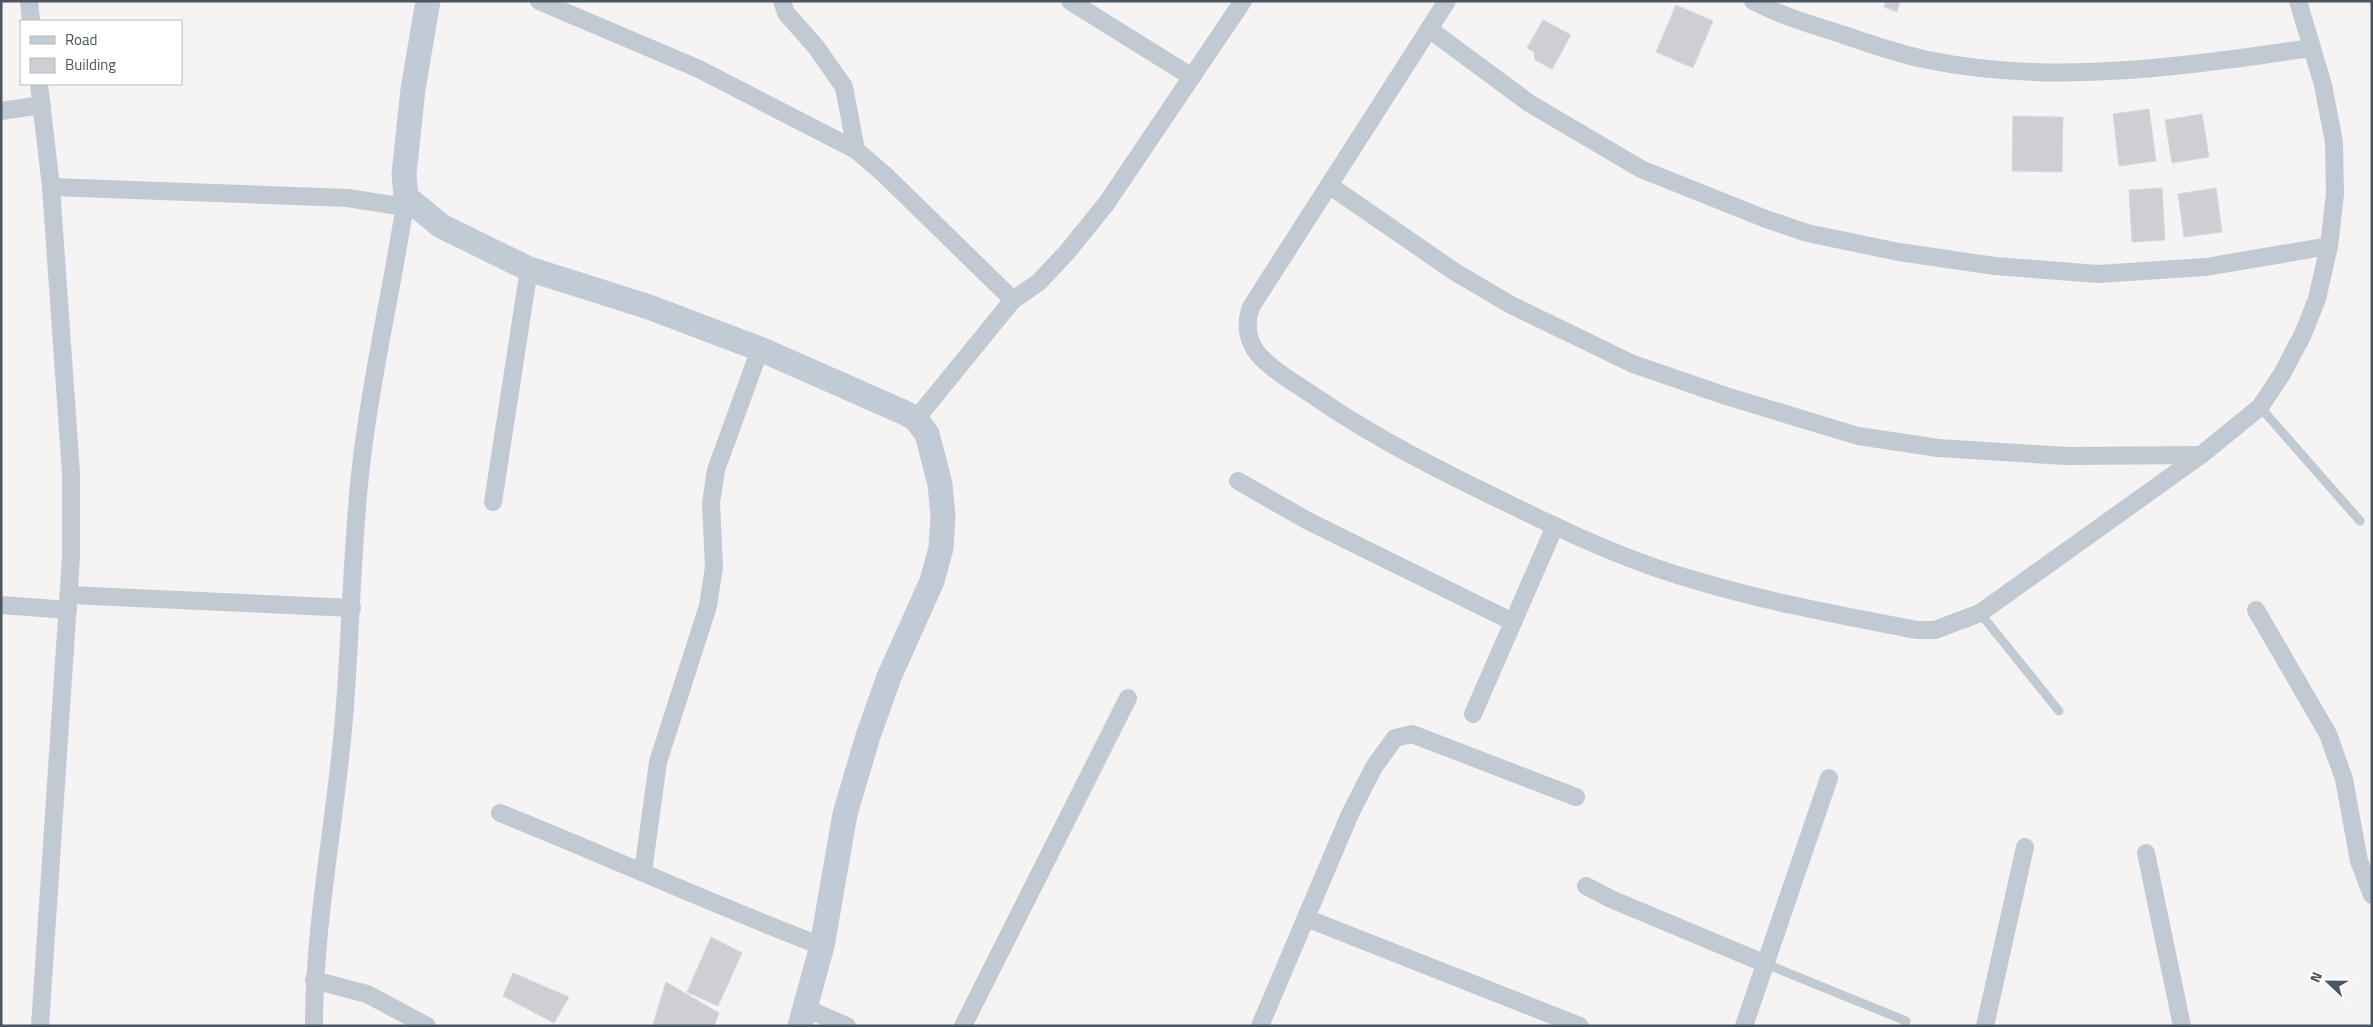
<svg xmlns="http://www.w3.org/2000/svg" width="2373" height="1027" font-family="'Titillium Web',sans-serif">
	<style>
		.building { fill: #cdcfd5; stroke: #d7d9de }
		.lines { fill: none; stroke-linecap: round; stroke-linejoin: round }
		.lane { stroke: #c1cad2; stroke-width: 9 }
		.street { stroke: #c1cad2; stroke-width: 18 }
		.secondary { stroke: #c1cbd6; stroke-width: 25 }
	</style>
	<rect width="100%" height="100%" fill="#f5f3f3"/>
	<g class="building">
		<path d="M1886,1H1900L1897,12L1884,7Z"/>
		<path d="M1676,5L1713,21L1693,68L1656,52Z"/>
		<path d="M1543,20L1571,35L1552,69L1535,60L1534,52L1527,48Z"/>
		<path d="M2149,109L2156,161L2119,166L2113,114Z"/>
		<path d="M2202,114L2209,157L2172,163L2165,120Z"/>
		<path d="M2013,116L2063,117L2062,172L2012,171Z"/>
		<path d="M2162,188L2165,240L2132,242L2129,190Z"/>
		<path d="M2216,188L2222,232L2184,237L2178,194Z"/>
		<path d="M711,937L742,953L718,1006L687,992Z"/>
		<path d="M513,973L569,997L554,1023L503,996Z"/>
		<path d="M666,982L719,1013L714,1026H657L653,1024Z"/>
	</g>
	<g class="lines">
		<g class="lane">
			<path d="M2260,407L2360,521"/>
			<path d="M1980,613L2059,711"/>
			<path d="M1766,964L1906,1021"/>
		</g>
		<g class="street">
			<path d="M29,1L31,21"/>
			<path d="M539,1L699,69L856,150L885,175L1013,300"/>
			<path d="M782,1L786,13L816,47L844,87L856,150"/>
			<path d="M1070,1L1192,77"/>
			<path d="M1447,1L1251,307C1245,324 1247,340 1258,354C1274,372 1298,385 1317,398C1378,440 1445,473 1511,505C1572,535 1635,564 1701,582C1772,603 1845,616 1917,630H1935L1980,613L2201,455L2260,407L2282,374L2303,334L2317,299L2329,246L2335,194L2334,142L2323,85L2298,1"/>
			<path d="M1753,1C1780,15 1809,24 1838,33C1867,43 1898,54 1928,60C2055,86 2185,66 2311,48"/>
			<path d="M1429,29L1529,103L1641,169L1766,219L1807,233L1899,252L1995,266L2098,274L2206,267L2329,246"/>
			<path d="M39,84L51,187L71,473V557L40,1026"/>
			<path d="M1,111L42,105"/>
			<path d="M1329,185L1455,272L1511,305L1633,364L1726,396L1858,436L1938,448L2066,456L2201,455"/>
			<path d="M51,187L348,198L405,207"/>
			<path d="M916,419L1013,300L1039,282L1068,251L1106,204L1243,1"/>
			<path d="M1238,481L1308,521L1513,622"/>
			<path d="M493,502L529,269"/>
			<path d="M70,595L352,608"/>
			<path d="M1,605L68,610"/>
			<path d="M2256,610L2328,734L2344,779L2359,861L2372,895"/>
			<path d="M1473,714L1555,526"/>
			<path d="M500,813C608,856 713,905 822,946"/>
			<path d="M2146,853L2182,1026"/>
			<path d="M643,872L658,762L708,606L714,567L711,503L716,470L760,349"/>
			<path d="M1586,886L1611,899L1766,964"/>
			<path d="M1306,918L1580,1026"/>
			<path d="M314,980L367,994L427,1026"/>
			<path d="M805,1008L847,1026"/>
			<path d="M314,1026C314,926 334,829 343,729C351,642 351,553 361,466C371,375 393,287 406,197"/>
			<path d="M963,1026L1128,698"/>
			<path d="M1260,1026L1350,814L1374,767L1395,738L1412,734L1576,797"/>
			<path d="M1744,1026L1829,778"/>
			<path d="M1985,1026L2025,847"/>
		</g>
		<path class="secondary" d="M428,1L413,89L404,174L406,197L441,226L529,269L649,307L760,349L903,412L916,419L927,434L940,484L943,517L941,548L932,581L889,677L868,736L845,814L822,946L800,1026"/>
	</g>
	<rect width="2373" height="1027" fill="none" stroke="#4a5661" stroke-width="5"/>
	<rect x="20" y="20" width="162" height="65" fill="#ffffff" stroke="#b7bbc0"/>
	<rect x="30" y="36" width="25" height="8" fill="#c1cbd6" stroke="#b7bbc0"/>
	<text x="65" y="45" font-size="15" fill="#4a5661">Road</text>
	<rect x="30" y="58" width="25" height="15" fill="#cdcfd5" stroke="#b7bbc0"/>
	<text x="65" y="70" font-size="15" fill="#4a5661">Building</text>
	<g transform="translate(2328 982) rotate(292)" stroke="#ffffff" stroke-width="4" paint-order="stroke">
	<path d="M0-4L9 19L0 12L-9 19Z" fill="#4a5661"/>
	<text y="-8" font-size="14" font-weight="bold" text-anchor="middle" fill="#4a5661">N</text>
	</g>
</svg>
